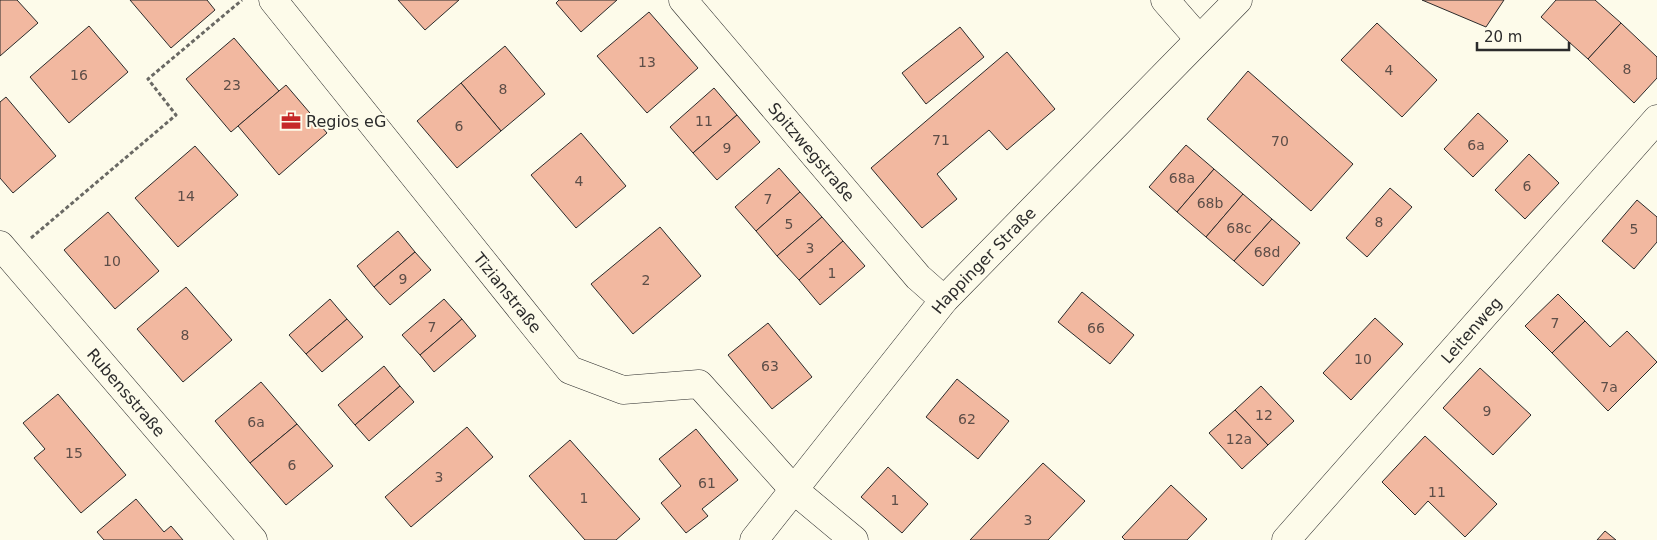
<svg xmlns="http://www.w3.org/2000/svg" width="1657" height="540" font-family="'DejaVu Sans',sans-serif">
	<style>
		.building { fill: #f2b8a0; stroke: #2b2b2b }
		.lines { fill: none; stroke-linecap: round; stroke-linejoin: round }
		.minor-casing { stroke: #2b2b2b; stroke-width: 29 }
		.path { stroke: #6a6964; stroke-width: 3; stroke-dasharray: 4 2.5; stroke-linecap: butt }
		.minor { stroke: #fdfbea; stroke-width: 28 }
		.labels { text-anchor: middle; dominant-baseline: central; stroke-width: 4; stroke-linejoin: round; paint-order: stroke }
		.number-label { font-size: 14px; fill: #5d4e48 }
		.poi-label { font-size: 16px; fill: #2b2b2b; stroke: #fdfbea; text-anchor: start }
		.street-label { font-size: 16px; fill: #2b2b2b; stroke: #fdfbea }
	</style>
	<rect width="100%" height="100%" fill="#fdfbea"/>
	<g class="building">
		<path d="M0,0H17L38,23L0,56Z"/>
		<path d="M130,0H207L215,10L171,48Z"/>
		<path d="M398,0H459L425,30Z"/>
		<path d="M559,0H617L581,32L556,3Z"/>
		<path d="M1422,0H1504L1486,27Z"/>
		<path d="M1556,0H1595L1621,23L1588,59L1541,17Z"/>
		<path d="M649,12L698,68L647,113L597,56Z"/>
		<path d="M1377,23L1437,80L1402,117L1341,60Z"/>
		<path d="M1621,23L1657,57V78L1634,103L1588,59Z"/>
		<path d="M89,26L128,72L69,123L30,77Z"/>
		<path d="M960,27L984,57L926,104L902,73Z"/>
		<path d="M234,38L279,91L231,132L186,79Z"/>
		<path d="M505,46L545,94L501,131L461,83Z"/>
		<path d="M1007,52L1055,109L1007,150L989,130L937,174L957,199L922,228L871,168Z"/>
		<path d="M1248,71L1353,164L1311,211L1207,119Z"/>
		<path d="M461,83L501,131L457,168L417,121Z"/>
		<path d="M286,85L327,133L279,175L238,126Z"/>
		<path d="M714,88L737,115L693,153L670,127Z"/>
		<path d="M6,97L56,156L13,193L0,178V102Z"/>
		<path d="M1478,113L1508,141L1473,177L1444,149Z"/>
		<path d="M737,115L760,142L717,180L693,153Z"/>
		<path d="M581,133L626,186L576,228L531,175Z"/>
		<path d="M1186,145L1214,169L1177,212L1149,187Z"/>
		<path d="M195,146L238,195L178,247L135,198Z"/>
		<path d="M1529,154L1559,183L1525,219L1495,190Z"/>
		<path d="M779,168L800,192L756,231L735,207Z"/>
		<path d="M1214,169L1243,194L1206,237L1177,212Z"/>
		<path d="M1390,188L1412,207L1367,257L1346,238Z"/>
		<path d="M800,192L822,217L777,256L756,231Z"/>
		<path d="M1243,194L1272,219L1234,261L1206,237Z"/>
		<path d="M1637,200L1657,217V242L1634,269L1602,241Z"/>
		<path d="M108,212L159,271L115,309L64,250Z"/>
		<path d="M822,217L843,241L799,280L777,256Z"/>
		<path d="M1272,219L1300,243L1263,286L1234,261Z"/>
		<path d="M660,227L701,276L633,334L591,284Z"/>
		<path d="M398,231L415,252L374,287L357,266Z"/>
		<path d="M843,241L865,266L820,305L799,280Z"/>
		<path d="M415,252L431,270L390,305L374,287Z"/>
		<path d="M186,287L232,340L183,382L137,329Z"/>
		<path d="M1082,292L1134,335L1110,364L1058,322Z"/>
		<path d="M1558,294L1585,321L1552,353L1525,326Z"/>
		<path d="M330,299L347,319L306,354L289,335Z"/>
		<path d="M444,299L462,319L420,355L402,335Z"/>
		<path d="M1375,318L1403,344L1351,400L1323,373Z"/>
		<path d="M347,319L363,337L322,372L306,354Z"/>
		<path d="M462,319L476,336L434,372L420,355Z"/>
		<path d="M1585,321L1610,347L1627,331L1657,362L1608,411L1552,353Z"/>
		<path d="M768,323L812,377L772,409L728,355Z"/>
		<path d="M384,366L400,386L355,425L338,405Z"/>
		<path d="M1480,368L1531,415L1493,455L1443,408Z"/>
		<path d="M957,379L1009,421L978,459L926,417Z"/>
		<path d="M261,382L297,424L250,463L215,421Z"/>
		<path d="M400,386L414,402L369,441L355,425Z"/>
		<path d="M1261,386L1294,421L1268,445L1235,410Z"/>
		<path d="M58,394L126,475L81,513L34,458L45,449L23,423Z"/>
		<path d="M1235,410L1268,445L1242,469L1209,433Z"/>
		<path d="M297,424L333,466L286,505L250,463Z"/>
		<path d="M467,427L493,457L411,527L385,497Z"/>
		<path d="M696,429L738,480L702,509L708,516L686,533L661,503L681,486L659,459Z"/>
		<path d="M1425,436L1497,504L1465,537L1428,501L1415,515L1382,482Z"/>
		<path d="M570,440L640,519L616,540H585L529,476Z"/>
		<path d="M1043,463L1085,501L1048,540H970Z"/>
		<path d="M888,467L928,504L902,533L861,497Z"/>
		<path d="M1171,485L1207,519L1187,540H1125L1122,537Z"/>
		<path d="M136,499L164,532L171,526L183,540H104L97,532Z"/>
		<path d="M1605,531L1616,540H1597Z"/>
	</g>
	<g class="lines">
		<defs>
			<g id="minor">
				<path id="s1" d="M273,0L570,370L623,390L699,384L794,490L854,540"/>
				<path id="s2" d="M683,0L918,277L944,300"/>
				<path d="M1165,0L1199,39"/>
				<path id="s3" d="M0,245L253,540"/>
				<path id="s4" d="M754,540L944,300L1238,0"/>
				<path id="s5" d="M1286,540L1657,119"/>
			</g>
		</defs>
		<use href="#minor" class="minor-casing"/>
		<path class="path" d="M31,238L176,115L148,79L242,0"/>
		<use href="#minor" class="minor"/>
	</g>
	<defs>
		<symbol id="office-bare" viewBox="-9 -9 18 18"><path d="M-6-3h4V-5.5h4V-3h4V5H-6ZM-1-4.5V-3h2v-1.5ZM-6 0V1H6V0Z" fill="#c62828" stroke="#fdfbea" stroke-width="2.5" paint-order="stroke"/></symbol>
	</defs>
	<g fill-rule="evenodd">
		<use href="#office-bare" x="277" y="107" width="28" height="28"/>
	</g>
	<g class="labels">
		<g class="number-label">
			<text x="647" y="62">13</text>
			<text x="1627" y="69">8</text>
			<text x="1389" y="70">4</text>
			<text x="79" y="75">16</text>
			<text x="232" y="85">23</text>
			<text x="503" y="89">8</text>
			<text x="704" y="121">11</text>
			<text x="459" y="126">6</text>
			<text x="941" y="140">71</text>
			<text x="1280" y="141">70</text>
			<text x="1476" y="145">6a</text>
			<text x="727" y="148">9</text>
			<text x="1182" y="178">68a</text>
			<text x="579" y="181">4</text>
			<text x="1527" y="186">6</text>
			<text x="186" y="196">14</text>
			<text x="768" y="199">7</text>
			<text x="1210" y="203">68b</text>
			<text x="1379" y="222">8</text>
			<text x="789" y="224">5</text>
			<text x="1239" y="228">68c</text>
			<text x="1634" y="229">5</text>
			<text x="810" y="248">3</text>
			<text x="1267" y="252">68d</text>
			<text x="112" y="261">10</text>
			<text x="832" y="273">1</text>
			<text x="403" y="279">9</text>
			<text x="646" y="280">2</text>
			<text x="1555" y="323">7</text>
			<text x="432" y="327">7</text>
			<text x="1096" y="328">66</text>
			<text x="185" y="335">8</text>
			<text x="1363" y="359">10</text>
			<text x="770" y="366">63</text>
			<text x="1609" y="387">7a</text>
			<text x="1487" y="411">9</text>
			<text x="1264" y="415">12</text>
			<text x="967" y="419">62</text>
			<text x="256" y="422">6a</text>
			<text x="1239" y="439">12a</text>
			<text x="74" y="453">15</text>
			<text x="292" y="465">6</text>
			<text x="439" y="477">3</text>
			<text x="707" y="483">61</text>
			<text x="1437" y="492">11</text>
			<text x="584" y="498">1</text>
			<text x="895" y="500">1</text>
			<text x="1028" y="520">3</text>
		</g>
		<g class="poi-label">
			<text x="306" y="121">Regios eG</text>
		</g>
		<g class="street-label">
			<text stroke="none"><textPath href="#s2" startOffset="199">Spitzwegstraße</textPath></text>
			<text stroke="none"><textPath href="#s4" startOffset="362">Happinger Straße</textPath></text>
			<text stroke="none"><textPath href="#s1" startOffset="375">Tizianstraße</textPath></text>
			<text stroke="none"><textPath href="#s5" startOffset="280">Leitenweg</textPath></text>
			<text stroke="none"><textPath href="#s3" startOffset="194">Rubensstraße</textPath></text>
		</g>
	</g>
	<path d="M1477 42v8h92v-8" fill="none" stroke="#2b2b2b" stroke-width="2.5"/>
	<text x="1484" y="42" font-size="15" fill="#2b2b2b" stroke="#fdfbea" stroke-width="4" paint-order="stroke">20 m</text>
</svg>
